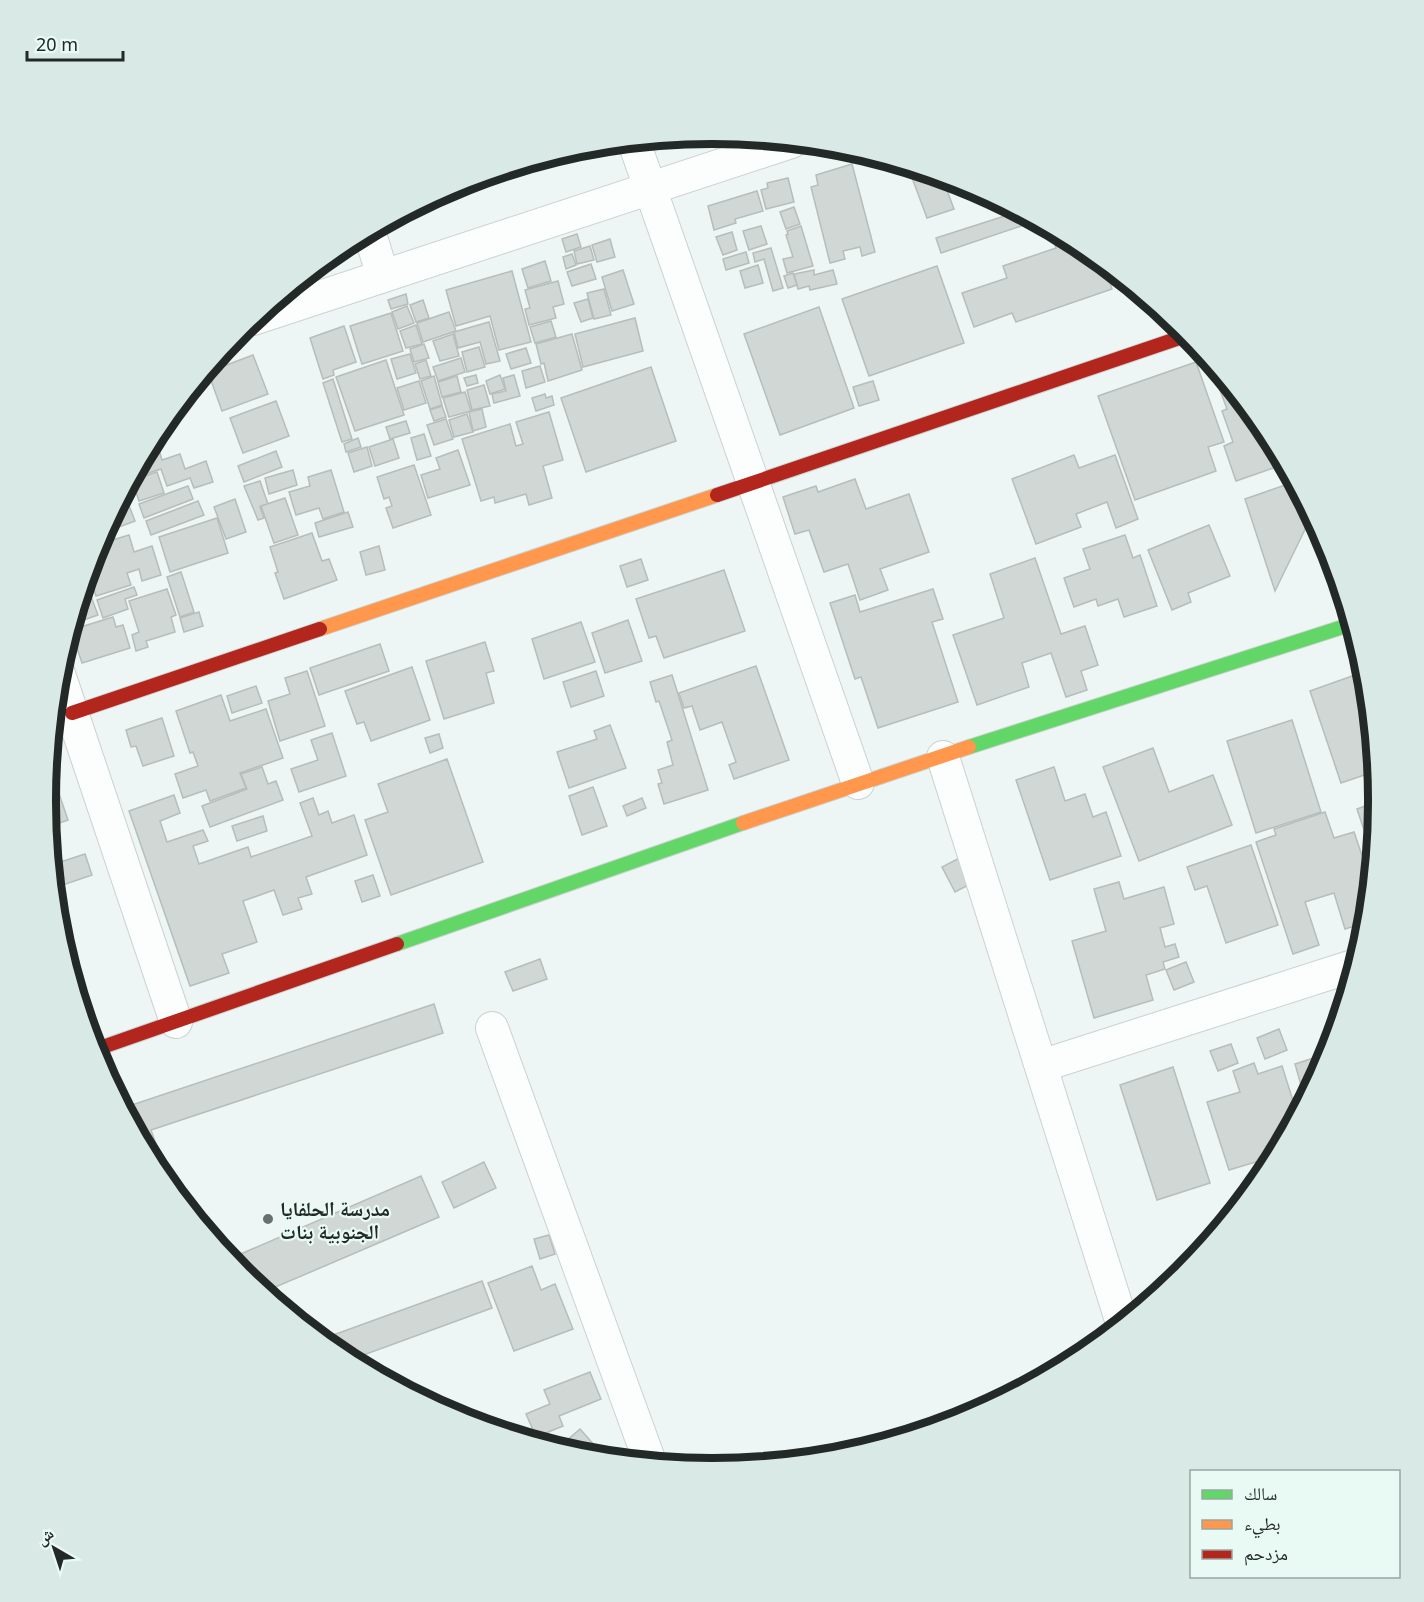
<svg xmlns="http://www.w3.org/2000/svg" width="1424" height="1602" font-family="'Noto Sans','Noto Naskh Arabic',sans-serif">
	<style>
		.building { fill: #d0d7d5; stroke: #b6bdbb; stroke-width: 1.5 }
		.lines { fill: none; stroke-linecap: round; stroke-linejoin: round }
		.street-casing { stroke: #cbd2d0; stroke-width: 34 }
		.fast-casing { stroke: #cbd2d0; stroke-width: 16 }
		.slow-casing { stroke: #cbd2d0; stroke-width: 16 }
		.jam-casing { stroke: #cbd2d0; stroke-width: 16 }
		.street { stroke: #fcfefd; stroke-width: 32 }
		.fast { stroke: #63d668; stroke-width: 14 }
		.slow { stroke: #ff974d; stroke-width: 14 }
		.jam { stroke: #b3261e; stroke-width: 14 }
		.poi-dot { fill: #69716f; stroke: #e9faf5; stroke-width: 2 }
		.labels { text-anchor: middle; dominant-baseline: central; stroke-width: 4.5; stroke-linejoin: round; paint-order: stroke }
		.poi-label { font-size: 20px; font-weight: bold; fill: #222927; stroke: #e9faf5; text-anchor: start }
		.rim { fill: none; stroke: #222927; stroke-width: 8 }
	</style>
	<rect width="100%" height="100%" fill="#edf6f4"/>
	<g class="building">
		<path d="M852,164L875,252L862,256L860,247L843,251L845,259L830,263L811,187L818,185L816,175Z"/>
		<path d="M922,171L942,177L954,209L927,218L911,175Z"/>
		<path d="M788,178L794,202L766,209L761,190L768,188L767,183Z"/>
		<path d="M757,191L763,211L735,219L736,223L714,230L708,206Z"/>
		<path d="M794,207L800,224L786,229L780,212Z"/>
		<path d="M1012,209L1036,221L941,253L936,238L1014,213Z"/>
		<path d="M761,226L767,244L749,250L743,231Z"/>
		<path d="M801,226L813,266L787,273L783,259L793,257L786,235L788,234L787,231Z"/>
		<path d="M1049,229L1079,245L1080,248L1083,247L1104,264L1112,289L1016,322L1012,313L974,327L962,293L1007,278L1003,266L1056,248Z"/>
		<path d="M732,232L737,250L723,255L716,237Z"/>
		<path d="M577,234L581,247L566,252L562,239Z"/>
		<path d="M610,239L615,257L597,262L592,245Z"/>
		<path d="M349,242L352,251L337,256L335,252Z"/>
		<path d="M590,246L594,260L577,264L574,251Z"/>
		<path d="M771,248L783,288L773,291L764,259L755,262L753,253Z"/>
		<path d="M746,252L749,263L726,270L723,259Z"/>
		<path d="M572,254L576,265L566,269L563,257Z"/>
		<path d="M545,261L551,281L528,288L522,269Z"/>
		<path d="M591,264L596,279L572,286L567,272Z"/>
		<path d="M758,265L763,283L745,288L740,271Z"/>
		<path d="M937,266L964,343L869,376L842,299Z"/>
		<path d="M623,270L634,304L612,311L602,277Z"/>
		<path d="M814,270V275L833,270L837,284L810,290L809,286L798,289L794,274Z"/>
		<path d="M512,271L531,342L499,350L490,316L456,326L446,290Z"/>
		<path d="M793,273L797,285L788,288L784,276Z"/>
		<path d="M558,281L564,304L553,307L556,318L529,325L525,309L530,308L525,290Z"/>
		<path d="M604,289L611,315L594,319L587,293Z"/>
		<path d="M406,294L408,304L391,309L388,300Z"/>
		<path d="M588,299L593,318L581,322L574,303Z"/>
		<path d="M423,300L429,318L416,322L410,305Z"/>
		<path d="M407,306L414,323L398,329L392,312Z"/>
		<path d="M819,307L854,408L780,435L744,334Z"/>
		<path d="M449,312L456,331L423,342L417,323Z"/>
		<path d="M391,313L403,351L362,364L350,326Z"/>
		<path d="M635,318L643,351L583,367L575,334Z"/>
		<path d="M551,321L556,337L535,343L530,327Z"/>
		<path d="M489,322L500,361L486,364L480,342L458,348L454,332Z"/>
		<path d="M416,325L422,344L406,348L400,331Z"/>
		<path d="M344,326L356,362L333,370L334,375L323,379L310,338Z"/>
		<path d="M453,334L459,356L440,361L433,341Z"/>
		<path d="M572,334L582,370L548,381L544,363L541,364L536,344Z"/>
		<path d="M424,344L429,358L414,362L410,349Z"/>
		<path d="M479,347L485,367L467,372L462,352Z"/>
		<path d="M526,348L531,363L511,369L506,354Z"/>
		<path d="M410,354L416,373L397,379L391,359Z"/>
		<path d="M253,355L268,394L222,411L208,372Z"/>
		<path d="M461,358L465,372L438,381L433,367Z"/>
		<path d="M386,360L404,415L355,431L336,377Z"/>
		<path d="M426,360L431,376L420,379L415,364Z"/>
		<path d="M1196,362L1224,442L1208,447L1216,471L1135,500L1098,396Z"/>
		<path d="M540,366L545,382L526,388L522,371Z"/>
		<path d="M651,367L676,441L586,472L561,398Z"/>
		<path d="M476,375L478,383L467,386L464,378Z"/>
		<path d="M500,375L505,389L490,394L486,381Z"/>
		<path d="M514,375L520,396L494,403L492,394L506,391L503,378Z"/>
		<path d="M434,376L442,405L430,409L421,381Z"/>
		<path d="M457,376L461,392L442,397L438,382Z"/>
		<path d="M333,379L352,439L342,442L323,383Z"/>
		<path d="M419,381L426,403L404,410L397,388Z"/>
		<path d="M873,381L879,400L859,406L853,387Z"/>
		<path d="M1227,382L1267,431L1285,464L1236,481L1224,446L1233,442L1222,411L1227,409L1218,385Z"/>
		<path d="M484,385L490,406L472,410L467,390Z"/>
		<path d="M465,392L471,411L449,417L443,398Z"/>
		<path d="M545,394L546,398L552,396L554,405L536,411L532,398Z"/>
		<path d="M276,401L289,436L243,453L230,418Z"/>
		<path d="M442,406L446,417L434,421L430,410Z"/>
		<path d="M482,409L486,427L473,431L469,412Z"/>
		<path d="M549,412L563,460L543,466L552,498L529,505L526,494L495,503L494,497L481,501L462,439L510,424L516,446L523,444L516,422Z"/>
		<path d="M467,414L473,432L454,437L449,420Z"/>
		<path d="M446,419L453,439L434,445L427,425Z"/>
		<path d="M406,421L410,433L390,439L386,427Z"/>
		<path d="M424,434L431,456L417,460L411,438Z"/>
		<path d="M358,438L361,447L346,452L344,444Z"/>
		<path d="M393,439L399,458L375,466L369,447Z"/>
		<path d="M157,443L162,460L180,454L185,469L206,461L213,482L194,488L190,478L167,486L161,469L142,475L139,466L149,446Z"/>
		<path d="M367,447L372,466L354,472L348,453Z"/>
		<path d="M458,450L470,485L428,498L421,475L440,469L436,458Z"/>
		<path d="M276,451L282,467L244,482L238,466Z"/>
		<path d="M1074,455L1079,468L1115,455L1138,519L1116,528L1107,502L1076,514L1081,527L1036,544L1012,479Z"/>
		<path d="M414,465L431,515L393,528L386,508L392,506L389,497L384,499L377,477Z"/>
		<path d="M293,470L297,485L269,494L265,478Z"/>
		<path d="M331,470L344,512L323,519L319,508L296,515L289,492L310,486L308,477Z"/>
		<path d="M157,472L164,493L139,501L132,480Z"/>
		<path d="M855,479L866,509L909,494L929,552L880,569L888,590L860,600L848,564L824,572L809,530L795,534L783,497L816,486L818,492Z"/>
		<path d="M260,481L268,504L260,507L264,518L258,520L244,486Z"/>
		<path d="M1294,482L1312,515L1275,591L1245,499Z"/>
		<path d="M188,486L193,499L144,518L139,504Z"/>
		<path d="M285,498L298,535L274,543L261,506Z"/>
		<path d="M235,499L246,532L226,539L214,507Z"/>
		<path d="M198,501L204,515L151,535L146,521Z"/>
		<path d="M128,503L135,521L119,527L113,513L116,507Z"/>
		<path d="M348,512L353,527L319,537L315,523Z"/>
		<path d="M217,518L228,553L170,572L159,537Z"/>
		<path d="M1209,525L1230,576L1188,593L1191,602L1172,610L1148,550Z"/>
		<path d="M312,533L322,561L329,559L337,580L284,599L275,573L278,572L270,547Z"/>
		<path d="M129,535L134,552L152,546L161,575L142,581L139,569L127,573L131,585L96,596L88,571L96,545Z"/>
		<path d="M1125,535L1133,558L1140,555L1157,606L1124,617L1118,599L1098,606L1096,599L1074,607L1064,578L1090,569L1083,549Z"/>
		<path d="M379,546L385,570L366,575L360,552Z"/>
		<path d="M1035,558L1061,634L1085,626L1098,665L1081,671L1087,690L1066,697L1051,653L1022,663L1029,687L977,705L953,635L1004,618L990,574Z"/>
		<path d="M641,559L648,580L627,587L620,566Z"/>
		<path d="M724,570L745,631L664,658L656,636L649,638L636,599Z"/>
		<path d="M181,572L194,612L180,617L167,577Z"/>
		<path d="M86,582L91,595L79,599L84,583Z"/>
		<path d="M134,587L137,595L125,599L128,609L103,618L97,600Z"/>
		<path d="M167,589L176,615L171,617L175,632L146,641L148,647L136,651L132,635L139,632L129,601Z"/>
		<path d="M933,589L943,619L932,622L958,702L878,728L861,677L855,679L830,603L855,595L860,612Z"/>
		<path d="M92,599L98,615L72,624L78,604Z"/>
		<path d="M199,612L203,626L184,632L180,618Z"/>
		<path d="M113,617L116,627L123,625L130,648L82,663L71,630Z"/>
		<path d="M628,620L642,661L605,673L592,633Z"/>
		<path d="M581,622L595,662L544,679L532,639Z"/>
		<path d="M485,642L494,671L486,673L494,703L444,719L426,661Z"/>
		<path d="M380,644L389,671L319,695L310,668Z"/>
		<path d="M756,666L789,760L734,779L729,765L736,762L722,722L700,730L692,706L684,708L679,693Z"/>
		<path d="M412,667L430,720L371,741L364,722L357,724L345,691Z"/>
		<path d="M307,671L325,726L280,741L268,701L290,694L285,678Z"/>
		<path d="M596,671L604,696L571,707L563,682Z"/>
		<path d="M1366,671L1376,771L1341,783L1310,691Z"/>
		<path d="M672,675L708,790L664,804L658,784L662,783L658,770L673,765L667,742L672,740L659,701L656,702L650,682Z"/>
		<path d="M256,686L262,703L232,713L227,696Z"/>
		<path d="M221,695L230,721L266,709L283,758L240,773L246,788L210,801L206,790L183,798L175,774L198,766L193,752L190,753L176,711Z"/>
		<path d="M162,718L174,756L143,766L136,746L131,747L126,730Z"/>
		<path d="M1292,720L1321,812L1256,833L1227,741Z"/>
		<path d="M610,725L626,768L569,788L557,752L597,739L594,731Z"/>
		<path d="M332,733L346,776L299,792L291,769L318,760L311,740Z"/>
		<path d="M439,734L443,748L430,753L425,738Z"/>
		<path d="M1153,748L1169,792L1213,775L1232,825L1139,861L1103,767Z"/>
		<path d="M447,759L483,862L391,895L365,820L388,812L378,784Z"/>
		<path d="M262,767L268,784L276,781L283,800L210,827L202,806L247,789L241,774Z"/>
		<path d="M1054,767L1065,801L1085,794L1093,817L1106,812L1121,856L1050,880L1016,780Z"/>
		<path d="M55,782L68,820L48,827L45,801L47,784Z"/>
		<path d="M593,787L607,826L582,835L569,796Z"/>
		<path d="M174,795L180,813L160,821L167,842L203,830L208,841L193,846L199,864L248,847L251,857L312,836L300,803L313,798L319,815L328,811L332,823L354,815L367,855L306,877L312,894L298,898L302,909L283,915L274,890L243,901L257,942L222,954L229,973L190,986L129,811Z"/>
		<path d="M642,798L646,808L627,816L623,806Z"/>
		<path d="M1379,801L1373,857L1357,809Z"/>
		<path d="M1325,812L1334,838L1354,832L1368,873L1372,872L1367,922L1345,929L1334,893L1305,902L1319,945L1293,954L1256,842L1276,835L1274,829Z"/>
		<path d="M263,816L267,831L237,841L232,826Z"/>
		<path d="M1251,845L1278,925L1226,943L1207,886L1195,890L1187,867Z"/>
		<path d="M85,854L92,875L54,888L51,865Z"/>
		<path d="M967,854L980,879L955,892L942,867Z"/>
		<path d="M373,875L380,896L362,902L355,881Z"/>
		<path d="M1119,882L1124,899L1164,887L1174,924L1160,928L1165,947L1175,944L1179,957L1163,962L1165,969L1146,975L1153,1000L1094,1018L1072,941L1106,931L1094,889Z"/>
		<path d="M540,959L547,979L513,991L505,972Z"/>
		<path d="M1186,962L1194,982L1174,990L1166,970Z"/>
		<path d="M434,1004L443,1033L151,1130L157,1147L146,1151L123,1108Z"/>
		<path d="M1279,1029L1287,1050L1265,1059L1257,1038Z"/>
		<path d="M1336,1031L1329,1053L1323,1035Z"/>
		<path d="M1231,1044L1238,1063L1218,1071L1210,1051Z"/>
		<path d="M1329,1053L1328,1057L1305,1099L1295,1064Z"/>
		<path d="M1254,1063L1258,1074L1282,1066L1295,1107L1303,1104L1275,1156L1229,1170L1207,1102L1240,1092L1233,1071Z"/>
		<path d="M1173,1067L1210,1183L1157,1200L1120,1085Z"/>
		<path d="M484,1162L496,1188L454,1208L442,1182Z"/>
		<path d="M168,1176L187,1207L163,1179Z"/>
		<path d="M421,1176L439,1217L264,1292L240,1272L229,1259Z"/>
		<path d="M549,1235L555,1254L540,1259L534,1239Z"/>
		<path d="M532,1266L541,1290L555,1284L573,1329L514,1351L488,1283Z"/>
		<path d="M482,1281L492,1308L350,1360L327,1344L325,1338Z"/>
		<path d="M590,1372L601,1399L559,1416L563,1426L536,1437L526,1414L550,1404L544,1390Z"/>
		<path d="M580,1429L605,1457L582,1455L558,1448Z"/>
	</g>
	<g class="lines">
		<defs>
			<g id="street">
				<path d="M634,142L858,783"/>
				<path d="M369,231L383,276"/>
				<path d="M253,319L791,142"/>
				<path d="M58,671L176,1022"/>
				<path d="M943,757L1122,1323"/>
				<path d="M492,1028L650,1462"/>
				<path d="M1041,1066L1356,965"/>
			</g>
			<g id="fast">
				<path d="M969,747L1352,624"/>
				<path d="M397,944L743,823"/>
			</g>
			<g id="slow">
				<path d="M320,629L717,495"/>
				<path d="M743,823L969,747"/>
			</g>
			<g id="jam">
				<path d="M717,495L1188,335"/>
				<path d="M72,713L320,629"/>
				<path d="M94,1050L397,944"/>
			</g>
		</defs>
		<use href="#street" class="street-casing"/>
		<use href="#fast" class="fast-casing"/>
		<use href="#slow" class="slow-casing"/>
		<use href="#jam" class="jam-casing"/>
		<use href="#street" class="street"/>
		<use href="#fast" class="fast"/>
		<use href="#slow" class="slow"/>
		<use href="#jam" class="jam"/>
	</g>
	<circle class="poi-dot" cx="268" cy="1219" r="6"/>
	<g class="labels">
		<g class="poi-label">
			<text x="280" y="1208">مدرسة الحلفايا<tspan x="280" dy="23">الجنوبية بنات</tspan></text>
		</g>
	</g>
	<path d="M0 0H1424V1602H0ZM712 144H712A656 656 0 0 1 1368 800V802A656 656 0 0 1 712 1458H712A656 656 0 0 1 56 802V800A656 656 0 0 1 712 144Z" fill="#d9e9e5" fill-rule="evenodd"/>
	<path class="rim" d="M712 144H712A656 656 0 0 1 1368 800V802A656 656 0 0 1 712 1458H712A656 656 0 0 1 56 802V800A656 656 0 0 1 712 144Z"/>
	<rect x="1190" y="1470" width="210" height="108" fill="#e9faf5" stroke="#99a6a3" stroke-width="1.5"/>
	<rect x="1202" y="1490" width="30" height="9" fill="#63d668" stroke="#99a6a3" stroke-width="1.5"/>
	<text x="1244" y="1500" font-size="18" fill="#222927">سالك</text>
	<rect x="1202" y="1520" width="30" height="9" fill="#ff974d" stroke="#99a6a3" stroke-width="1.5"/>
	<text x="1244" y="1530" font-size="18" fill="#222927">بطيء</text>
	<rect x="1202" y="1550" width="30" height="9" fill="#b3261e" stroke="#99a6a3" stroke-width="1.5"/>
	<text x="1244" y="1560" font-size="18" fill="#222927">مزدحم</text>
	<g transform="translate(54 1548) rotate(321)" stroke="#e9faf5" stroke-width="4.5" paint-order="stroke">
	<path d="M0-4.5L10 22L0 15L-10 22Z" fill="#222927"/>
	<text y="-9" font-size="16" font-weight="bold" text-anchor="middle" fill="#222927">ش</text>
	</g>
	<path d="M27 51v9h96v-9" fill="none" stroke="#222927" stroke-width="3"/>
	<text x="36" y="51" font-size="18" fill="#222927" stroke="#e9faf5" stroke-width="4.5" paint-order="stroke">20 m</text>
</svg>
